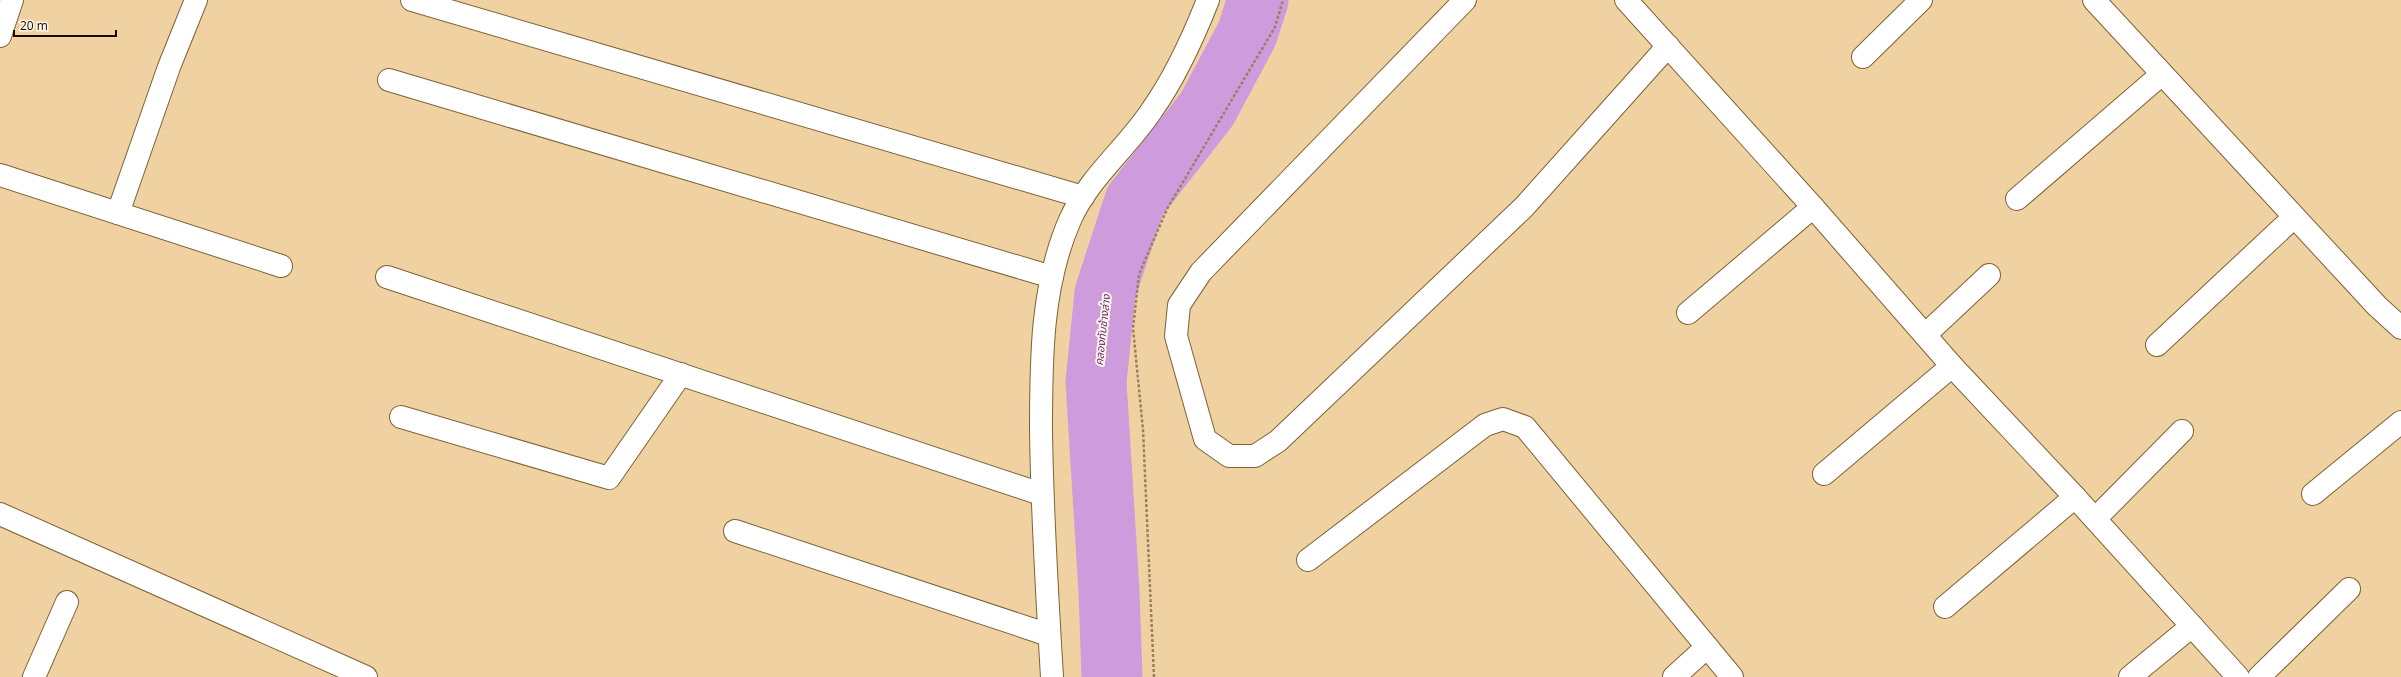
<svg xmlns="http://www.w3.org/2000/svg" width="2401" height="677" font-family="'Open Sans','Noto Sans Thai',sans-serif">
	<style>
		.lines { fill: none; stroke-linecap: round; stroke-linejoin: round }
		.river { stroke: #ce9bdd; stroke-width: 61 }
		.minor-casing { stroke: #7e6235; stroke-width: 24 }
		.path { stroke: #988161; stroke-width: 2.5; stroke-dasharray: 3 2; stroke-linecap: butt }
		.minor { stroke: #fff; stroke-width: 22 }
		.labels { text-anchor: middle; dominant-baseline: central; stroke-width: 4; stroke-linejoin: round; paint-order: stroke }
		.water-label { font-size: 11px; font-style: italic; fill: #662977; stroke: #fff5e7 }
	</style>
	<rect width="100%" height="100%" fill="#f0d1a1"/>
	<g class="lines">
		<path class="river" d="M1112,677L1109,591L1096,382L1105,293L1135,201L1207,109L1247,34L1258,0"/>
		<defs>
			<g id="minor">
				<path d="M412,0L1083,197"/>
				<path d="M1465,0L1201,272L1179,305L1176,336L1205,439L1229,456H1255L1278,441L1524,207L1668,46"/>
				<path d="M1626,0L1813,207L1952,366L2075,497L2238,677"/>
				<path d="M2094,0L2377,306L2401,328"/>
				<path d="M0,36L12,0"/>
				<path d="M1863,57L1921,0"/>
				<path d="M389,80L1052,277"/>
				<path d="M0,175L281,266"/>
				<path d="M2017,199L2162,74"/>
				<path d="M118,213L169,67L196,0"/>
				<path d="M387,277L1041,494"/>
				<path d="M1688,313L1813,207"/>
				<path d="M1925,335L1989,275"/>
				<path d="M2157,345L2294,217"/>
				<path d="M401,417L609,478L681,374"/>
				<path d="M1824,474L1952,366"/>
				<path d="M2313,494L2401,422"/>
				<path d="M0,514L366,677"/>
				<path d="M2095,519L2182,431"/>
				<path d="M735,531L1049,635"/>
				<path d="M1308,560L1485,425L1503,419L1525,427L1732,677"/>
				<path d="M1945,607L2075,497"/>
				<path d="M34,677L67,602"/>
				<path d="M1052,677C1047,595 1042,513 1041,430C1041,360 1041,286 1070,220C1089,177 1127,148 1152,110C1176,76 1193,38 1208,0"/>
				<path d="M1674,677L1707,647"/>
				<path d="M2130,677L2192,626"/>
				<path d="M2259,677L2349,589"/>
			</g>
		</defs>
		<use href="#minor" class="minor-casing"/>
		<path class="path" d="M1154,677L1143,430L1133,328L1139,274L1167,209L1275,27L1283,0"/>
		<use href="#minor" class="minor"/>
	</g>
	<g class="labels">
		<g class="water-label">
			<text transform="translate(1102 330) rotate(-84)">คลองทับช้างล่าง</text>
		</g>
	</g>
	<path d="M14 30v6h102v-6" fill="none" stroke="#140a00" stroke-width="2"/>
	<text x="20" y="30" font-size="12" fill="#140a00" stroke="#fff5e7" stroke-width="3" paint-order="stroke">20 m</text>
</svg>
